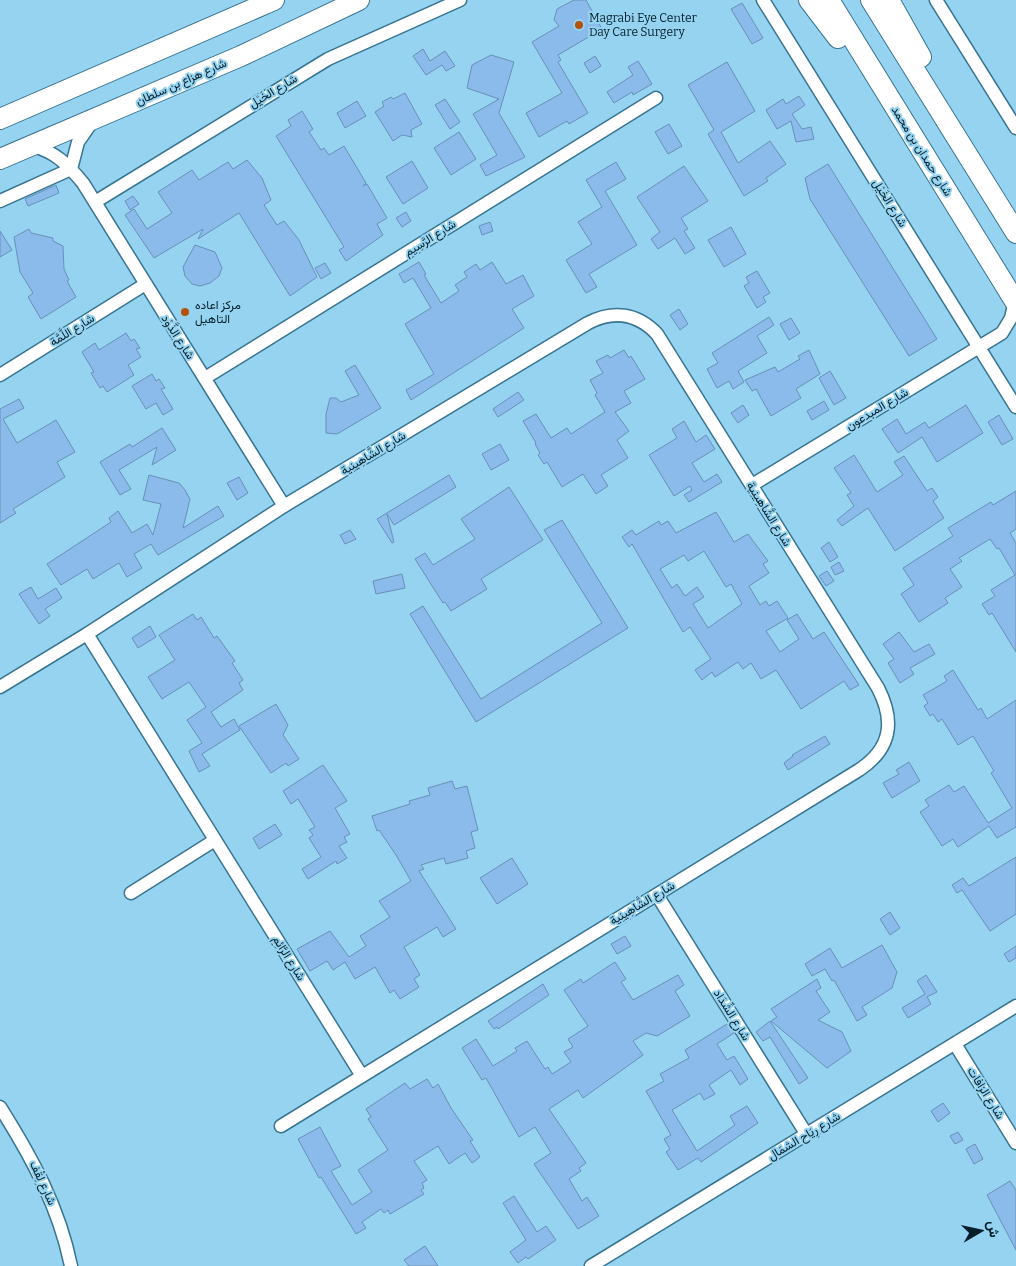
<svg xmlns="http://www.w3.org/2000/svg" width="1016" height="1266" font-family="Bitter,Vazirmatn,serif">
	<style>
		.building { fill: #8bbbea; stroke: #6890b9; fill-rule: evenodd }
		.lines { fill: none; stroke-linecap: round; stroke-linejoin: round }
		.street-casing { stroke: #387590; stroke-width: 15 }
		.primary-casing { stroke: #387590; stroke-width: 22 }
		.street { stroke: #fff; stroke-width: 12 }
		.primary { stroke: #fff; stroke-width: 20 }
		.poi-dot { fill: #b3530a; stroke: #95d3f1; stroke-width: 2 }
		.labels { text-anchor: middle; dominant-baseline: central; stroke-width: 4; stroke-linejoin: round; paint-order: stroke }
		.poi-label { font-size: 12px; fill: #051f2a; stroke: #95d3f1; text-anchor: start }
		.street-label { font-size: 12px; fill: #051f2a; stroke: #95d3f1 }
	</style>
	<rect width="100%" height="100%" fill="#95d3f1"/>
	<g class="building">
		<path d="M574,0H586L602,29L558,55L561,60L558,62L588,113L569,124L567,121L539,137L526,113L562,93L532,42L559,26L554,20L557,9Z"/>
		<path d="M742,3L763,38L752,44L731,9Z"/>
		<path d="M423,49L430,61L445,51L455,66L446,71L442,65L426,75L413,56Z"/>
		<path d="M491,55L514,62L499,113L525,157L486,176L480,165L497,155L473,114L499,99L467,88L472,65Z"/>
		<path d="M595,56L601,66L590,73L584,63Z"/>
		<path d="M638,61L652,84L633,95L632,92L614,103L607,92L633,75L628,67Z"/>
		<path d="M727,62L755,111L721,132L738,163L770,141L786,164L766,178L768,181L744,196L708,134L714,130L688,85Z"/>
		<path d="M405,93L422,124L411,130L412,137L402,135L393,141L375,112L384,106L382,102L391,97L393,99Z"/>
		<path d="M799,96L805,105L792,114L802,129L811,127L814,139L796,142L791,121L777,129L766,110L783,99L786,104Z"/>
		<path d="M445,99L460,122L450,129L435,105Z"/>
		<path d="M357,101L366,116L345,128L337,113Z"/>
		<path d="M302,111L313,129L309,132L321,150L324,148L329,155L344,146L366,183L363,186L367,184L387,218L377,224L383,235L346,261L339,250L344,247L276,136L291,126L288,120Z"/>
		<path d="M669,124L682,146L668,154L655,132Z"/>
		<path d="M459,132L476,159L451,175L434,148Z"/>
		<path d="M247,160L262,178L271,200L264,205L277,225L284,221L299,240L317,277L290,296L239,213L198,239L203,229L154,258L125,215L134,209L147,229L172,213L158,192L192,170L199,180L228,162L233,169Z"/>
		<path d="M412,161L428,188L403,204L386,177Z"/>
		<path d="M616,162L626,179L605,191L637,245L589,274L597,287L586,293L566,260L592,244L578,222L602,207L586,180Z"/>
		<path d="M828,164L937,339L909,356L810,199L805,178Z"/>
		<path d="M684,166L708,201L681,218L688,229L684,231L695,248L685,254L675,238L658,249L651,239L660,232L637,197Z"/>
		<path d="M56,185L59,193L28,206L25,199Z"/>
		<path d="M133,196L139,204L130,210L125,201Z"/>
		<path d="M406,212L411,221L402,227L396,218Z"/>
		<path d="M490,222L493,231L482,235L479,226Z"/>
		<path d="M731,227L746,254L724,267L708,240Z"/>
		<path d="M29,229L31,233L53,238V241L63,246L64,269L69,280L67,281L76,297L41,319L28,297L33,293L20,272L14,237Z"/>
		<path d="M0,231L12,250L0,257Z"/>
		<path d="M195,245L215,252L222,268L219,276L210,283L200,286L192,284L185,276L183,267Z"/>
		<path d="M419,262L426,274L424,275L441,303L459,291L455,285L467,277L464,272L476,264L480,270L492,262L506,284L523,275L534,296L512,309L524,328L411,400L406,390L434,374L405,324L431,308L413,278L404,283L399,274Z"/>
		<path d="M325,263L331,273L321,279L315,268Z"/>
		<path d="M757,271L770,293L763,297L766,302L757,308L744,286L749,283L746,277Z"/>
		<path d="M679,309L688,324L680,330L670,315Z"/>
		<path d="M769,317L774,325L757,336L767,353L738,371L744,382L733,389L729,381L717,388L707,369L718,363L712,353Z"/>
		<path d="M791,318L800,333L789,340L780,324Z"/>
		<path d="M126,333L131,341L134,339L140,348L136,349L141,357L128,365L134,375L107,392L103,386L100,388L91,373L94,372L82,352L95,343L99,350Z"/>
		<path d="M624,350L629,358L631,356L645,379L624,391L631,403L615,412L629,431L617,440L628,458L601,475L608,486L596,494L583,474L562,487L547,462L544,464L538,455L540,453L535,444L536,443L523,421L536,414L551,438L567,428L571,434L605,412L595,395L597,393L590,380L603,373L596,361L608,355L610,358Z"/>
		<path d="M809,350L820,374L796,389L801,398L771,416L756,389L752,391L745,380L775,367L778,372L800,359L798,356Z"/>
		<path d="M355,365L381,408L337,434L326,433V414L330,398H336L341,402L359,395L345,371Z"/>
		<path d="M830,371L846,398L834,405L819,378Z"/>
		<path d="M152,374L156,381L159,379L165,388L161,389L173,409L163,415L156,403L146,409L132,386Z"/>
		<path d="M518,392L524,400L498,417L493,409Z"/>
		<path d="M19,399L24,408L3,419L17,443L56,420L75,452L57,462L65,477L13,509L16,513L0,523V409Z"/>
		<path d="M824,401L829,410L812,420L807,411Z"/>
		<path d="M743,405L749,415L738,423L731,413Z"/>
		<path d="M966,405L983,433L937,462L922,437L898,453L882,429L897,419L906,434L925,422L929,428Z"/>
		<path d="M999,415L1013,439L1002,445L988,422Z"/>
		<path d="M684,421L696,442L706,435L715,449L692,463L704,482L717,474L722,482L689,502L684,495L692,490L690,486L674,496L649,455L677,438L672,429Z"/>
		<path d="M162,428L176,450L152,465L157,447L119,470L131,489L120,495L100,462L130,444L132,447Z"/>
		<path d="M500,444L509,460L491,470L482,454Z"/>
		<path d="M854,455L877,492L903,475L894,462L904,456L927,491L932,488L938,497L933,501L944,518L895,551L868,508L842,526L837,520L854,506L847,495L851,493L834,468Z"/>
		<path d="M149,475L179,483L185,490L190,499L183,528L218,506L224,516L158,555L151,544L134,554L142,568L127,577L119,563L93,579L87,569L61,585L47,564L111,522L109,518L118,511L132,533L147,524L153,535L161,504L143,500Z"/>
		<path d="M449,475L456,487L394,525L387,514L394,542L392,543L377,519Z"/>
		<path d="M239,477L248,493L237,500L227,483Z"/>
		<path d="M509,487L543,540L481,579L487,589L451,611L445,602L443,603L415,559L425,553L433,565L475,539L461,519Z"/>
		<path d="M1016,491V529L1010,533L1016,543V652L992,613L989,615L982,604L995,596L991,590L1015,575L999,548L997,549L990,539L959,558L962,561L950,569L962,587L945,598L948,603L919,622L901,594L914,585L903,568L953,536L948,528L991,502L993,505Z"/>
		<path d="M716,512L734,542L748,534L768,561L763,564L769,573L749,586L760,605L766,601L769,606L777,601L788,618L766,631L780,652L799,639L787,620L797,614L813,639L824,632L859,685L850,690L844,681L801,709L776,670L761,679L751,663L743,669L738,662L715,677L712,672L702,680L695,670L711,659L690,627L683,632L632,544L629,547L622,537L632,530L636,535L659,521L661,525L668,521L676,533ZM704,551L726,587L731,584L742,604L708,628L693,604L704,597L697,587L685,596L677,584L672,588L660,569L684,555L688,561Z"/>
		<path d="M562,520L628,628L476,722L410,614L423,606L481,699L602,623L544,530Z"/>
		<path d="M350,530L356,539L345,544L340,535Z"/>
		<path d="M829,542L838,557L830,562L821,548Z"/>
		<path d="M839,562L844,571L835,575L831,567Z"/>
		<path d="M827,571L834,581L826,586L819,576Z"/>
		<path d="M402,574L405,588L376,594L373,581Z"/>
		<path d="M31,587L38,599L56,588L62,598L45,609L50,616L39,624L19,594Z"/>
		<path d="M193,614L197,620L201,617L214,638L217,636L235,661L232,663L243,680L239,683L243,690L211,712L221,727L234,719L240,730L202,754L210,766L199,772L189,751L202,743L187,720L206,707L189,682L162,699L148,677L175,660L159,635Z"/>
		<path d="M150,626L156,637L138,648L132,638Z"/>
		<path d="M899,632L914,652L929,644L935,654L910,668L914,674L900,683L888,663L894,659L883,644Z"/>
		<path d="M953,670L978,710L981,708L987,719L1016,700V827L997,838L989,826L958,847L953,839L942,846L920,812L929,806L925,800L949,785L954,792L964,786L988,823L1012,808L991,773L994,771L973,736L958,745L942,719L938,722L933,714L930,716L924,706L928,703L923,695L947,681L944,676Z"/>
		<path d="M276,704L288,725L283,735L299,759L288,766L286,763L271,773L239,726Z"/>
		<path d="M825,736L830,744L788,770L784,763L793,756L792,755Z"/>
		<path d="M909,762L920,781L892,798L883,783L899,774L896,770Z"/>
		<path d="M323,765L347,801L335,808L350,834L344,837L347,842L339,846L347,858L337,864L336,861L308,879L302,869L321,857L309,838L313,835L309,830L315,827L298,799L291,804L283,791Z"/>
		<path d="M452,781L455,789L467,786L478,830L471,832L475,848L466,851L468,858L446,864L444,858L421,865L424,869L419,871L456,929L443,937L437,927L404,947L420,975L414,979L419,987L400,999L394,990L390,993L375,967L355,979L345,962L333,970L327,961L310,971L297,949L330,931L349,957L366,946L360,936L390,917L379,901L411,881L396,855L379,830L377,831L372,816L410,804L409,801L430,795L428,788Z"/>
		<path d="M275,824L282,835L259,849L253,838Z"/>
		<path d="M1016,857V914L990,931L962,890L957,893L952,885L963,878L969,886Z"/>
		<path d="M512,858L528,884L497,904L480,878Z"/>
		<path d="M890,912L900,928L890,935L880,919Z"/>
		<path d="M625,936L631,946L617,954L611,944Z"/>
		<path d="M882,945L897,972L892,988L862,1007L867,1015L857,1021L834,980L832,981L825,969L812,976L805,964L830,948L842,968Z"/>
		<path d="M1016,946V958L1009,962L1004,954Z"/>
		<path d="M615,962L626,979L621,982L633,1000L678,975L684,985L675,991L690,1016L657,1036L646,1033L633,1041L643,1055L583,1098L578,1090L549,1109L586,1163L579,1168L581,1171L569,1179L582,1201L587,1197L599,1216L578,1229L534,1164L551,1153L535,1127L519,1137L486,1078L482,1080L462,1048L476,1039L493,1066L517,1051L515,1048L527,1041L545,1069L548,1067L552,1074L571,1062L564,1052L573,1047L568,1039L588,1026L564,990L581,979L583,983Z"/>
		<path d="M926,975L937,992L927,997L931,1004L908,1018L902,1008L925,994L917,981Z"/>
		<path d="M817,979L821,988L816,991L830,1012L818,1020L842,1032L851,1051L827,1068L771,1021L777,1017L771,1009Z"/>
		<path d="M543,984L549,995L498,1029L497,1027L494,1029L488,1021Z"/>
		<path d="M770,1021L808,1078L799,1084L770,1037L763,1041L756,1032Z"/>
		<path d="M727,1024L734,1033L717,1044L727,1060L734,1056L748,1079L740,1085L731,1070L709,1085L715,1094L704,1100L700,1093L672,1110L697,1151L735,1125L730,1116L747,1106L758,1123L701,1162L698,1158L678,1170L666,1152L670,1149L664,1139L671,1135L646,1091L664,1081L660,1074L689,1058L685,1050Z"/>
		<path d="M427,1079L433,1088L438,1084L451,1108L473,1140L470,1141L480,1157L472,1163L465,1153L449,1164L438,1146L414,1161L427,1180L422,1183L424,1188L421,1190L424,1194L390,1214L388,1210L384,1213L381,1209L362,1222L366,1228L356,1234L321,1177L319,1178L298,1139L320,1127L341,1166L331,1171L352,1205L372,1192L358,1170L388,1150L368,1119L371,1117L366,1109L405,1083L410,1089Z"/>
		<path d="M943,1103L950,1113L938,1122L931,1111Z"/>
		<path d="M958,1132L963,1140L955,1144L950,1136Z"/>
		<path d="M975,1144L983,1159L974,1164L966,1149Z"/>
		<path d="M1010,1181L1016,1190V1250L987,1195Z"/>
		<path d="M514,1196L537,1232L546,1226L556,1240L528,1259L526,1257L518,1263L510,1252L526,1240L503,1203Z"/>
		<path d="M425,1246L438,1266H409L404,1260Z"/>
	</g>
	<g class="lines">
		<defs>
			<g id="street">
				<path d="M763,0L1016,407"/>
				<path d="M936,0L1016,128"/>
				<path d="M33,146C56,152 68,165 83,183L284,506"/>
				<path d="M71,169L78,142L92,122"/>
				<path d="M0,201L71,169"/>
				<path d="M95,202L328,59L460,0"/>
				<path d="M0,375L144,285"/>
				<path d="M205,378L656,98"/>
				<path d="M752,485L1002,333L1011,318L1015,301"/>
				<path d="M87,634L362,1076"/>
				<path d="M0,687L87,634L284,506L588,323C613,310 637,313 657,334L878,688C895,721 892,748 859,770C666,888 473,1006 281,1126"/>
				<path d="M131,893L215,840"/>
				<path d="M657,895L807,1135"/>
				<path d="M955,1044L1016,1143"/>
				<path d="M0,1107C32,1158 59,1207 71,1266"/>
				<path d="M591,1266L1016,1006"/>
			</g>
			<g id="primary">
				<path d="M809,0L838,38"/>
				<path d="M829,0L1016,303"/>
				<path d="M871,0L1016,233"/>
				<path d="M889,0L921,57"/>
				<path d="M0,119L274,0"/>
				<path d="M0,159L241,56L359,0"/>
			</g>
		</defs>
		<use href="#street" class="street-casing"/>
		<use href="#primary" class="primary-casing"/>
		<use href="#street" class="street"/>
		<use href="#primary" class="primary"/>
	</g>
	<g class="poi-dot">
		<circle cx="579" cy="25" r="5"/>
		<circle cx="185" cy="312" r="5"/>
	</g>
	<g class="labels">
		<g class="poi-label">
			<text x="589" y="18">Magrabi Eye Center<tspan x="589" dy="14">Day Care Surgery</tspan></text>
			<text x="195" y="305">مركز اعاده<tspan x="195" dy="14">التاهيل</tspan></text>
		</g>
		<g class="street-label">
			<text transform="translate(181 82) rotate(-24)">شارع هزاع بن سلطان</text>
			<text transform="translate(273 91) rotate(-31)">شارع الخَيْل</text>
			<text transform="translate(922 151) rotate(58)">شارع حمدان بن محمد</text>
			<text transform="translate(890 203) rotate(58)">شارع الخَيْل</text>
			<text transform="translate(430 238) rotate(-32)">شارع الرَّسِيم</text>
			<text transform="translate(72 330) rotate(-32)">شارع اللَّمَّة</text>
			<text transform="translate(178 337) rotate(57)">شارع الذَّوْد</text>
			<text transform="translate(877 409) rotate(-31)">شارع المبدعون</text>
			<text transform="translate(373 453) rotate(-31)">شارع الشَّاهِينِية</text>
			<text transform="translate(769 514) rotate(58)">شارع الشَّاهِينِية</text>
			<text transform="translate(642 903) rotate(-31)">شارع الشَّاهِينِية</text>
			<text transform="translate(289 958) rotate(58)">شارع الرَّائِم</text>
			<text transform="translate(732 1015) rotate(58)">شارع الشِّدَاد</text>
			<text transform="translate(986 1093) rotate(58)">شارع الزافات</text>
			<text transform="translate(804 1136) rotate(-31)">شارع رِيَاح الشمَال</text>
			<text transform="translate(43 1183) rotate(65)">شارع لِقْف</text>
		</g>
	</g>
	<g transform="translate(981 1231) rotate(81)" stroke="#95d3f1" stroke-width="4" paint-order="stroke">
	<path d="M0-4L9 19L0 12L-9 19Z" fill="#051f2a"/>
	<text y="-8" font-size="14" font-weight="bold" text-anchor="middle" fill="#051f2a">ش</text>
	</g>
</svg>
